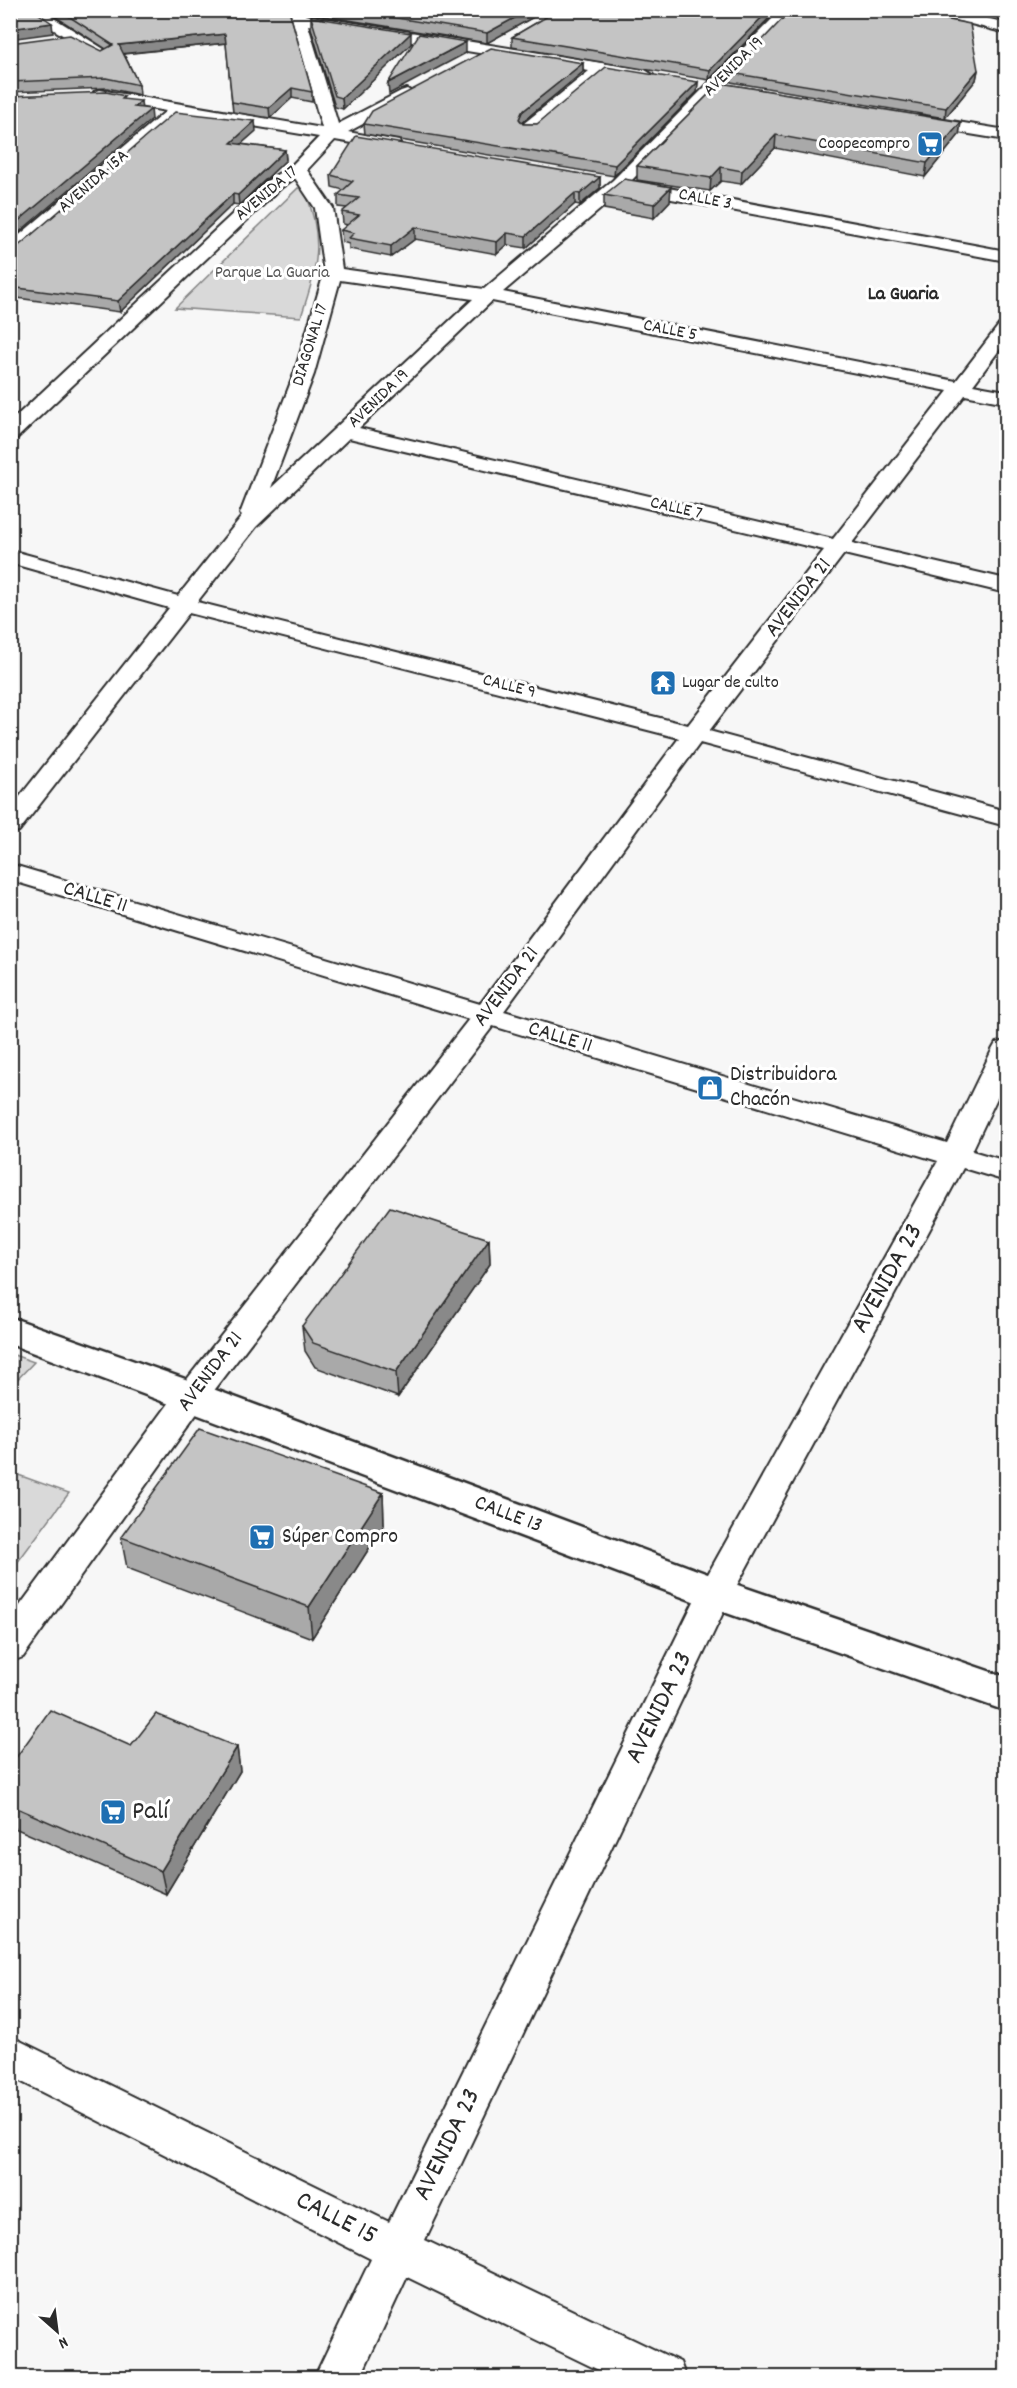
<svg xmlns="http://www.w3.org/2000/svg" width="1017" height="2388" font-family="Dekko,sans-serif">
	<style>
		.green { fill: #d9d9d9; stroke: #828282; stroke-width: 1.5 }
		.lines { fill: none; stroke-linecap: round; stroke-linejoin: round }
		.street-casing { stroke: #2b2b2b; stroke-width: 4 }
		.secondary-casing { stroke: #2b2b2b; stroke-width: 5 }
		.street { fill: #fff; fill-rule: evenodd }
		.secondary { fill: #fff; fill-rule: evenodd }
		.wall { fill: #a9a9a9; stroke: #2b2b2b; stroke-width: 1.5 }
		.shaded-wall { fill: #898989; stroke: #2b2b2b; stroke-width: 1.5 }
		.building { fill: #c4c4c4; stroke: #2b2b2b; stroke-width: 1.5 }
		.labels { text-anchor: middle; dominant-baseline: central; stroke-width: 6; stroke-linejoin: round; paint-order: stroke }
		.far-street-label { font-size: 18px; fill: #2b2b2b; stroke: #fff }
		.far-poi-label { font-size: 18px; fill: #2b2b2b; stroke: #fff; text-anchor: end }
		.far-park-label { font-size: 18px; fill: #565656; stroke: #fff }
		.far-neighbourhood-label { font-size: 20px; font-weight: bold; fill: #2b2b2b; stroke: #fff }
		.street-label { font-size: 22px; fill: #2b2b2b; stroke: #fff }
		.poi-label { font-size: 22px; fill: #2b2b2b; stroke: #fff; text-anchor: start }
		.near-street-label { font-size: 27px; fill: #2b2b2b; stroke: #fff }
		.near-poi-label { font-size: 27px; fill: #2b2b2b; stroke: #fff; text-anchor: start }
	</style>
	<rect width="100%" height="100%" fill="#f7f7f7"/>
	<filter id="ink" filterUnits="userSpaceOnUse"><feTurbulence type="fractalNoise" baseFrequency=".0167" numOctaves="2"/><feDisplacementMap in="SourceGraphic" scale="12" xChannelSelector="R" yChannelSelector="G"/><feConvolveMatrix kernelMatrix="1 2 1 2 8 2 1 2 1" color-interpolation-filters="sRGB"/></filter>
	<g filter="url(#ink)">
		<g class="green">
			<path d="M298,188L305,191C325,241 317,268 301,317L175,308Z"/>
			<path d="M11,1354L34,1362L11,1386L10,1354Z"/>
			<path d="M10,1472L69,1493L11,1571H10Z"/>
		</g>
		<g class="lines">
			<defs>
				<g id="street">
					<path d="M22,10H41L112,54L104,59L98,57Z"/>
					<path d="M289,10H304L305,15L645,70L653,75L645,80L605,73L535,132H523L521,128L523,124L589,71L308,25L338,124L401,91L407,89L415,94L413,97L348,132L399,141L401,145L399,149L393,150L335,140L307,170L333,208L342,269L484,289L613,180L781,10H797L631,181L1006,251V261L623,190L503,292L956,381L999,325L1006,323V341L973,385L1006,391V403L965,395L852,543L1006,579V593L844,554L709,731L1006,811V826L700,743L504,1011L947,1143L992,1050L996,1043L1006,1041V1079L972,1151L1006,1161V1181L963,1168L730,1598L425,2240L680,2362L686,2378H615L407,2277L360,2378H314L371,2259L10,2076V2036L389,2222L703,1583L938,1161L493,1026L203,1405L23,1657L10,1662V1619L181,1387L469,1019L10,880V864L480,1004L679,738L189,613L19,831L10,833V809L169,608L10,563V550L178,596L242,516L240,514L294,374L324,273L315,208L295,178L282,187L17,438L10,440V422L270,179L292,165L319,137L182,114L16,257L10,258V243L166,111L94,98L92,95L94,92L100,90L322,128ZM340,280L473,299L271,488L314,374ZM492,301L948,391L833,539L359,428ZM349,438L824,550L688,725L197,602L256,527Z"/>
					<path d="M926,10H954L1006,23V33L928,13Z"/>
					<path d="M921,116L1006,130V140L915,125L913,121L915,117Z"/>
				</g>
				<path id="secondary" d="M10,1317L205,1386L729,1582L1006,1677V1711L701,1604L10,1344Z"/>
			</defs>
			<use href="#street" class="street-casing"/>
			<use href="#secondary" class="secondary-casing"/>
			<use href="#street" class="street"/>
			<use href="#secondary" class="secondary"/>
		</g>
		<g class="wall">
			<path d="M45,10H289L312,92V102L292,98L270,118L233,112L226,43L124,54L139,85L140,95L107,88L10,92V43L102,51L106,49Z"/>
			<path d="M306,10H546L487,43L307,13Z"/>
			<path d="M558,10H777L709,80L512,47V37Z"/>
			<path d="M311,17L411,44L343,109L335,107L311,28Z"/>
			<path d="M937,18L978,70L976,80L945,118L731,82V73Z"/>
			<path d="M583,63V72L522,122L523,124H537L698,82L697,92L614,176L365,134L364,124Z"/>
			<path d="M720,83L961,122L959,135L925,177L775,148L741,184L721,181L710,191L637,180V166Z"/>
			<path d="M256,131L241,144L285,150L286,160L239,205L233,204L120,312L10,297V249L16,248Z"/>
			<path d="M331,175L600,177V188L580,205L575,204L526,248L507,245L497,254L415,239L391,257L349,249V244L342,242L341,230L348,225L343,224L342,212L347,208L338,207V195L344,190L332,187Z"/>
			<path d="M604,195L670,201L654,218L604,209Z"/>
			<path d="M489,1239L490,1264L398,1397L315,1367L305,1351L302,1326Z"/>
			<path d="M383,1493L384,1525L312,1638L127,1568L121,1537Z"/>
			<path d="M131,1746L237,1747L240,1771L166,1894L10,1826V1766Z"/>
		</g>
		<g class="shaded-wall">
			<path d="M529,10H546L487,43V33Z"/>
			<path d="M769,10H777L709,80L710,70Z"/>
			<path d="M52,23L53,33L10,39V29Z"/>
			<path d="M411,33V44L343,109L342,98Z"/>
			<path d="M225,34L226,43L120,54L119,45Z"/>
			<path d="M466,42V53L389,94L388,83Z"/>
			<path d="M583,63V72L522,122L519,119L522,112Z"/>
			<path d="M978,70L976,80L945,118L946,108Z"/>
			<path d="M698,82L697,92L614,176L615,165Z"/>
			<path d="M292,88V98L270,118L269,108Z"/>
			<path d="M141,101L142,111L134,107Z"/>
			<path d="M151,109L152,119L10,240V228Z"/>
			<path d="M255,121L256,131L231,153V143Z"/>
			<path d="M961,122L959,135L925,177L927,163Z"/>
			<path d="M776,135L775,148L741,184L742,171Z"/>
			<path d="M285,150L286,160L239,205L238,195Z"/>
			<path d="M721,167V181L710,191L711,178Z"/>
			<path d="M600,177V188L580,205V194Z"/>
			<path d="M671,187L670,201L654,218V204Z"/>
			<path d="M575,193V204L526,248V236Z"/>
			<path d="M233,194V204L120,312L118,301Z"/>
			<path d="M415,227V239L391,257V246Z"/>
			<path d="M507,233V245L497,254V242Z"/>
			<path d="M489,1239L490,1264L398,1397L396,1372Z"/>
			<path d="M383,1493L384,1525L312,1638L309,1607Z"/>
			<path d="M237,1747L240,1771L166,1894L161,1871Z"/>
		</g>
		<g class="building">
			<path d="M10,10H33L52,23L10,29Z"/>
			<path d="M59,10H289L312,92L292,88L269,108L232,102L225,34L119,45L139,85L106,78L10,82V43L70,35L102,51L113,45Z"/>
			<path d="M349,10H529L487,33Z"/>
			<path d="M558,10H769L710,70L512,37Z"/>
			<path d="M791,10H937L933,17L970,24L978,70L946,108L731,73Z"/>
			<path d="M311,17L411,33L342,98L335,96Z"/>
			<path d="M419,34L466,42L388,83Z"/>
			<path d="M491,48L583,63L522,112L519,119L523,124H537L606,67L698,82L615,165L364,124L372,111Z"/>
			<path d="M720,83L961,122L927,163L776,135L742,171L721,167L711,178L637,166Z"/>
			<path d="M106,92L125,96L122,99L141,101L134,107L151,109L10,228V96Z"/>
			<path d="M175,112L255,121L231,143L285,150L238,195L233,194L118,301L10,287V249L16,248Z"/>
			<path d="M356,136L600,177L580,194L575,193L526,236L507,233L497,242L415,227L391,246L349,238L354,233L341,230L359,215L342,212L359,198L338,195L353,181L331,175Z"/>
			<path d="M624,179L671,187L654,204L604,195Z"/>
			<path d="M390,1207L489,1239L396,1372L313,1343L302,1326Z"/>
			<path d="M200,1428L383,1493L309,1607L121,1537Z"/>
			<path d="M50,1710L131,1746L156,1714L237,1747L161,1871L10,1805V1766Z"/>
		</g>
	</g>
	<defs>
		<symbol id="supermarket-square" viewBox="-11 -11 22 22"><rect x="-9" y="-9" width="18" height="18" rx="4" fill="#1f6fb2" stroke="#fff"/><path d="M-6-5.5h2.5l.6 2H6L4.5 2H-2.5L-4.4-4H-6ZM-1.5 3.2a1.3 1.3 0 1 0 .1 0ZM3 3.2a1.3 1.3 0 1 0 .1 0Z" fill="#fff"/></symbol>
		<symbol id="temple-square" viewBox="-11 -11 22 22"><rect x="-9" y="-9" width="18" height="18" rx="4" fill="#1f6fb2" stroke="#fff"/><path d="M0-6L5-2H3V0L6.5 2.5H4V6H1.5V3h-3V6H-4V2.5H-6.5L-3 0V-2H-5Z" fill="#fff"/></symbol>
		<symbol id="shop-square" viewBox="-11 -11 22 22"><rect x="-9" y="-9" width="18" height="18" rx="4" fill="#1f6fb2" stroke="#fff"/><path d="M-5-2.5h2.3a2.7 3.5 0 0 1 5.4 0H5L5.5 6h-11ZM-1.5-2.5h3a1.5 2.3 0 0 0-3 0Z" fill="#fff"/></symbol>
	</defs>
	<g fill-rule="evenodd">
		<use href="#supermarket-square" x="915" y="129" width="30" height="30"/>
		<use href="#temple-square" x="648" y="668" width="30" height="30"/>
		<use href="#shop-square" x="695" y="1073" width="30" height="30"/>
		<use href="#supermarket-square" x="247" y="1522" width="30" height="30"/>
		<use href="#supermarket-square" x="98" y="1797" width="30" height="30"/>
	</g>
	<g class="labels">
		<g class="far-street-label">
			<text transform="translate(734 67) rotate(-45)">AVENIDA 19</text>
			<text transform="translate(94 182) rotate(-41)">AVENIDA 15A</text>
			<text transform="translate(267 194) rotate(-40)">AVENIDA 17</text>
			<text transform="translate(705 200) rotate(11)">CALLE 3</text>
			<text transform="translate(670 331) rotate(11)">CALLE 5</text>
			<text transform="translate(311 345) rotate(-73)">DIAGONAL 17</text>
			<text transform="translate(379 399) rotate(-44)">AVENIDA 19</text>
			<text transform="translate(676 509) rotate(13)">CALLE 7</text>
			<text transform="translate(509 687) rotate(14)">CALLE 9</text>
		</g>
		<g class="far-poi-label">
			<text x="910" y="144">Coopecompro</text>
			<text x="682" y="683" text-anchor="start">Lugar de culto</text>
		</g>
		<g class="far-park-label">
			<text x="272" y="273">Parque La Guaria</text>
		</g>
		<g class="far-neighbourhood-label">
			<text x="903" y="295">La Guaria</text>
		</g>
		<g class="street-label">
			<text transform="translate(799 598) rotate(-52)">AVENIDA 21</text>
			<text transform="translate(95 898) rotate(17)">CALLE 11</text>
			<text transform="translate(507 987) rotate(-53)">AVENIDA 21</text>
			<text transform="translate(560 1038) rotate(17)">CALLE 11</text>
			<text transform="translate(211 1372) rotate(-53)">AVENIDA 21</text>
			<text transform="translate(508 1515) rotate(21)">CALLE 13</text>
		</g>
		<g class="poi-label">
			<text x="730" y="1075">Distribuidora<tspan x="730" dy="25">Chacón</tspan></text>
			<text x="282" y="1537">Súper Compro</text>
		</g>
		<g class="near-street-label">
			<text transform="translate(888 1279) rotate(-61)">AVENIDA 23</text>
			<text transform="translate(660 1708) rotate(-64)">AVENIDA 23</text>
			<text transform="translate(448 2145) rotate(-64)">AVENIDA 23</text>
			<text transform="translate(336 2219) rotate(27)">CALLE 15</text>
		</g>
		<g class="near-poi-label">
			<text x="132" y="1812">Palí</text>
		</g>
	</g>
	<rect width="1017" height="2388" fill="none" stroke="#fff" stroke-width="36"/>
	<rect x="18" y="18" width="981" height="2352" fill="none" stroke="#2b2b2b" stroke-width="2" filter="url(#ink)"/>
	<g transform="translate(57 2331) rotate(152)" stroke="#ffffff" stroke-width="4.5" paint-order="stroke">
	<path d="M0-4.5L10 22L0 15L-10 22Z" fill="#2b2b2b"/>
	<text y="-9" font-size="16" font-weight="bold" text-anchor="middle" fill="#2b2b2b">N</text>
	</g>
</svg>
